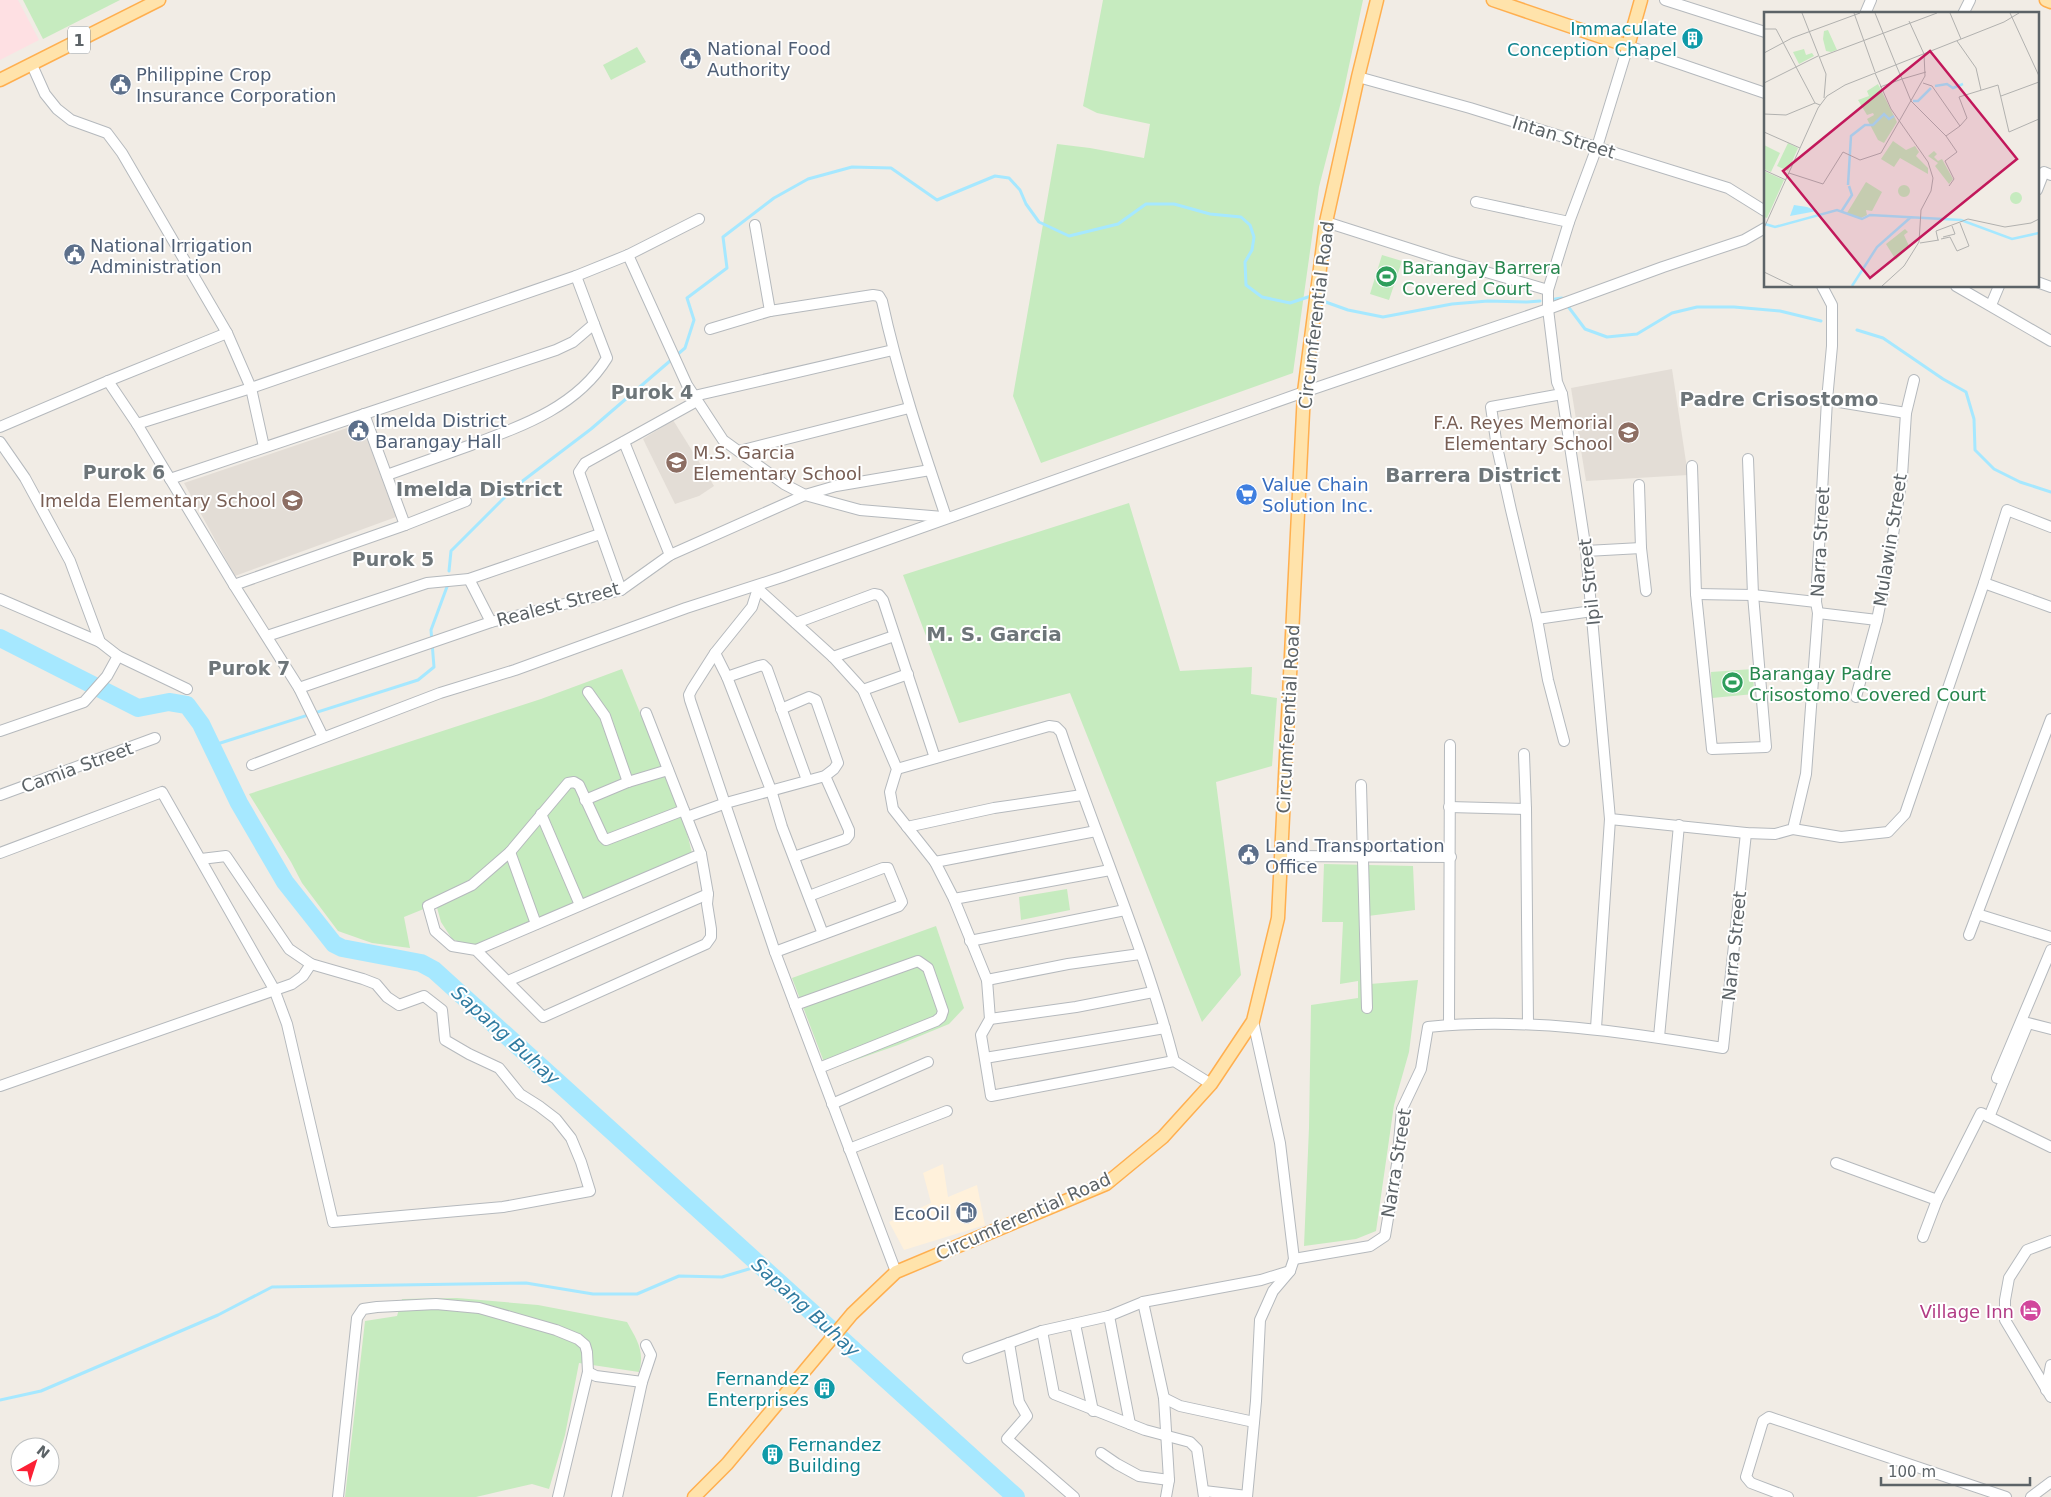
<svg xmlns="http://www.w3.org/2000/svg" width="2051" height="1497" font-family="'DejaVu Sans',sans-serif">
	<style>
		.commercial { fill: #fff1db }
		.education { fill: #e3ddd6 }
		.medical { fill: #fee0e3 }
		.green { fill: #c6ebbf }
		.lines { fill: none; stroke-linecap: round; stroke-linejoin: round }
		.stream { stroke: #a6e8ff; stroke-width: 3 }
		.river { stroke: #a6e8ff; stroke-width: 18 }
		.minor-casing { stroke: #b5b9bd; stroke-width: 12 }
		.major-casing { stroke: #ffaf4f; stroke-width: 15 }
		.minor { stroke: #fff; stroke-width: 10 }
		.major { stroke: #ffe3ab; stroke-width: 12 }
		.labels { text-anchor: middle; dominant-baseline: central; stroke-width: 4; stroke-linejoin: round; paint-order: stroke }
		.shield { fill: #fff; stroke: #8d9295; stroke-width: 1 }
		.shield-label { font-size: 16px; font-weight: bold; fill: #5c6367 }
		.culture-label { font-size: 18px; fill: #0d838f; stroke: #fff; text-anchor: end }
		.service-label { font-size: 18px; fill: #4e5e75; stroke: #fff; text-anchor: start }
		.street-label { font-size: 18px; fill: #5c6367; stroke: #fff }
		.leisure-label { font-size: 18px; fill: #27864d; stroke: #fff; text-anchor: start }
		.education-label { font-size: 18px; fill: #785e54; stroke: #fff; text-anchor: end }
		.shop-label { font-size: 18px; fill: #366cbe; stroke: #fff; text-anchor: start }
		.hotel-label { font-size: 18px; fill: #b23c85; stroke: #fff; text-anchor: end }
		.neighbourhood-label { font-size: 19px; font-weight: bold; fill: #6d7579; stroke: #fff }
		.water-label { font-size: 19px; font-style: italic; fill: #307ba0; stroke: #fff }
		.quarter-label { font-size: 20px; font-weight: bold; fill: #6d7579; stroke: #fff }
		.inset-river { fill: none; stroke: #a6e8ff; stroke-width: 2.5 }
		.inset-road { fill: none; stroke: #b1b1af; stroke-width: 1 }
		.view { fill: #c2185b; fill-opacity: 0.15; stroke: #c2185b; stroke-width: 2.5 }
		.inset-edge { fill: none; stroke: #5c6367; stroke-width: 2.5 }
	</style>
	<rect width="100%" height="100%" fill="#f1ece5"/>
	<path class="commercial" d="M943,1164L948,1197L977,1185L985,1225L904,1250L889,1222L931,1203L923,1173Z"/>
	<g class="education">
		<path d="M1672,369L1688,475L1586,481L1571,388Z"/>
		<path d="M673,420L714,486L699,496L675,504L643,439Z"/>
		<path d="M350,427L355,439L366,435L396,517L235,576L184,483Z"/>
	</g>
	<path class="medical" d="M0,0H18L39,40L0,60Z"/>
	<g class="green">
		<path d="M23,0H120L43,39Z"/>
		<path d="M1103,0H1363L1343,94L1319,187L1293,373L1041,463L1013,396L1057,144L1090,148L1144,158L1150,124L1097,113L1083,106Z"/>
		<path d="M637,47L646,62L611,80L603,65Z"/>
		<path d="M1382,255L1402,261L1389,300L1370,294Z"/>
		<path d="M1129,503L1180,671L1252,667L1251,694L1277,698L1272,766L1216,782L1241,975L1202,1022L1070,693L959,723L903,575Z"/>
		<path d="M622,669L683,817L692,853L476,948L452,939L441,922L436,904L404,917L410,948L372,943L338,931L302,883L291,862L249,794L541,699Z"/>
		<path d="M1753,669L1754,694L1712,698L1711,672Z"/>
		<path d="M1324,864L1413,866L1415,910L1368,916L1370,984L1418,980L1409,1052L1394,1105L1376,1231L1356,1239L1304,1246L1309,1128L1311,1005L1358,998V981L1340,984L1343,922H1322Z"/>
		<path d="M1067,889L1070,910L1021,920L1019,897Z"/>
		<path d="M936,926L964,1008L949,1024L898,1045L827,1070L792,978Z"/>
		<path d="M457,1298L538,1305L627,1322C637,1340 645,1351 639,1372L579,1363L565,1435L549,1489L532,1484L476,1497H345L365,1321L397,1316L402,1299Z"/>
	</g>
	<g class="lines">
		<g class="stream">
			<path d="M1555,299L1562,298L1563,299"/>
			<path d="M1320,300L1348,310L1383,317L1452,304L1488,301L1527,302L1540,301"/>
			<path d="M1567,305L1585,329L1607,337L1637,334L1672,313L1697,307H1734L1780,311L1821,321"/>
			<path d="M1857,330L1883,338L1943,379L1966,392L1974,419L1975,450L1994,469L2020,482L2051,492"/>
			<path d="M449,571L451,551L516,486L591,429L685,348L694,320L687,298L727,268L723,237L774,198L808,179L852,167L891,168L937,200L995,176L1009,178L1020,190L1026,204L1039,222L1069,236L1118,224L1146,204H1174L1210,214L1241,217L1250,225L1254,237L1252,250L1245,262L1246,285L1262,297L1290,303L1311,296"/>
			<path d="M211,746L418,680L434,667L431,630L448,584"/>
			<path d="M0,1400L41,1391L218,1315L272,1287L526,1283L593,1294H637L679,1276L722,1277L759,1266"/>
		</g>
		<path class="river" d="M0,638L138,708L169,702L187,705L201,724L239,803L285,882L334,944L342,948L421,963L434,970L1016,1497"/>
		<defs>
			<g id="minor">
				<path d="M1665,0L1765,32"/>
				<path d="M1865,14L1871,0"/>
				<path d="M1963,14L1970,0"/>
				<path d="M32,65L45,94L57,109L71,120L107,133L122,153L227,333L251,388L264,447"/>
				<path d="M1358,77L1470,108L1728,188L1765,211"/>
				<path d="M2037,190L2044,172L2051,175"/>
				<path d="M1476,202L1569,222"/>
				<path d="M1326,222L1448,261L1548,290"/>
				<path d="M755,225L770,311"/>
				<path d="M628,255L687,385L723,440L784,484L805,495L860,510L943,517"/>
				<path d="M2037,282L2051,287"/>
				<path d="M1956,286L2051,341"/>
				<path d="M1991,305L1999,286"/>
				<path d="M710,329L770,311L873,295L879,296L882,301C898,375 922,446 946,517"/>
				<path d="M108,381L137,424L234,585L299,688L323,737"/>
				<path d="M1562,394L1491,407L1497,447L1511,510L1537,619L1548,680L1564,741"/>
				<path d="M694,396L893,350"/>
				<path d="M1827,400L1906,413"/>
				<path d="M364,414L405,525"/>
				<path d="M137,424L251,388L576,276L628,255L699,219"/>
				<path d="M0,427L108,381L227,333"/>
				<path d="M0,442L25,478L70,561L100,642L118,656L187,689"/>
				<path d="M624,442L670,555"/>
				<path d="M739,451L909,408"/>
				<path d="M1692,466L1696,594L1712,749L1766,747L1753,595L1748,459"/>
				<path d="M387,475C415,465 443,455 471,445C522,426 577,407 607,358L594,324"/>
				<path d="M170,479L556,350L573,342L594,324L576,276"/>
				<path d="M1639,485L1641,548L1646,591"/>
				<path d="M1586,551L1641,548"/>
				<path d="M469,579L491,622"/>
				<path d="M1984,583L2051,607"/>
				<path d="M234,585L405,525L466,501"/>
				<path d="M759,585L752,607L715,653L692,689L689,695L690,700L775,952L896,1272"/>
				<path d="M757,588L833,657L863,690L897,769L890,792L893,809L935,862L954,899L987,980L990,1019L981,1035L991,1096L1174,1061L1211,1084"/>
				<path d="M621,590L579,472L585,463L697,401"/>
				<path d="M1696,594L1753,595L1816,602"/>
				<path d="M0,599L100,642"/>
				<path d="M1818,613L1877,620"/>
				<path d="M1537,619L1592,611"/>
				<path d="M796,623L874,594L879,595L883,600L935,758"/>
				<path d="M267,636L427,583L469,579L600,534"/>
				<path d="M715,653L727,677L771,790L782,827L823,934"/>
				<path d="M833,657L894,636"/>
				<path d="M727,677L759,666L763,665L767,669L807,780"/>
				<path d="M299,688L491,622L621,590L670,555L805,495L836,486L930,470"/>
				<path d="M863,690L908,674"/>
				<path d="M588,692L605,716L628,782"/>
				<path d="M1856,697L1877,620L1889,561L1902,476L1906,413L1914,380"/>
				<path d="M646,713L701,854L708,894L707,904L711,929V937L706,944L543,1017L476,950L452,946L435,931L428,906L472,885L510,852L568,783L574,782L579,785L603,837L606,840L684,810"/>
				<path d="M0,731L84,702L107,676L118,656"/>
				<path d="M1524,754L1526,809L1528,1024"/>
				<path d="M252,765L440,693L515,670L686,608L782,577L1304,392L1548,309L1663,267L1744,240L1765,228"/>
				<path d="M897,769L1049,726L1056,727L1061,732C1098,842 1145,949 1174,1061"/>
				<path d="M1361,785L1367,1008"/>
				<path d="M0,795L155,738"/>
				<path d="M585,800L628,782L668,770"/>
				<path d="M1449,807L1526,809"/>
				<path d="M541,814L580,905"/>
				<path d="M687,817L726,803L825,776L834,769L838,763L816,700L809,697L781,709"/>
				<path d="M1610,819L1746,833L1775,834L1793,829L1806,774L1818,613L1816,602L1827,400L1832,346V305L1822,286"/>
				<path d="M907,827L994,808L1082,795"/>
				<path d="M1793,829L1841,837L1888,832L1905,814L1984,583L2007,510L2051,527"/>
				<path d="M510,852L536,924"/>
				<path d="M0,853L162,792L274,989L287,1024L333,1222L503,1207L590,1191L581,1162L571,1138L556,1119L539,1106L520,1094L499,1068L469,1054L445,1040L442,1010L424,996L399,1005L387,997L376,984L363,979L311,964L289,949L226,856L201,859"/>
				<path d="M1282,856L1451,857"/>
				<path d="M794,857L846,839L849,835V830L825,776"/>
				<path d="M935,862L1096,831"/>
				<path d="M954,899L1110,870"/>
				<path d="M1977,914L2051,937"/>
				<path d="M1969,935L2051,719"/>
				<path d="M970,941L1125,910"/>
				<path d="M476,950L701,854"/>
				<path d="M775,952L899,906L902,902L888,868H883L809,896"/>
				<path d="M987,980L1068,964L1140,954"/>
				<path d="M508,981L708,894"/>
				<path d="M795,1005L918,961L928,968L943,1011L941,1017L936,1021L819,1068"/>
				<path d="M990,1019L1076,1007L1153,992"/>
				<path d="M1449,1025L1450,745"/>
				<path d="M1596,1028L1610,819L1586,551L1562,394L1557,382L1548,309V290L1569,222L1597,147L1628,46L1765,93"/>
				<path d="M1659,1037L1679,825"/>
				<path d="M985,1058L1165,1028"/>
				<path d="M1997,1078L2051,950"/>
				<path d="M0,1086L292,984L303,976L311,964"/>
				<path d="M832,1104L928,1062"/>
				<path d="M1989,1117L2028,1023L2051,1029"/>
				<path d="M849,1149L947,1111"/>
				<path d="M1836,1163L1937,1200"/>
				<path d="M1923,1237L1937,1200L1981,1113L2051,1147"/>
				<path d="M2051,1241L2027,1250L2009,1278L2005,1300V1320L2051,1397"/>
				<path d="M1294,1259L1370,1246L1385,1236L1397,1164L1402,1109L1421,1069L1428,1027C1527,1017 1626,1032 1723,1048L1746,833"/>
				<path d="M1143,1302L1164,1398L1169,1480L1166,1497"/>
				<path d="M1109,1316L1130,1424"/>
				<path d="M1075,1324L1093,1411"/>
				<path d="M1042,1331L1054,1394L1145,1430L1190,1442L1197,1449L1204,1497"/>
				<path d="M1009,1343L1019,1402L1027,1416L1007,1439L1074,1497"/>
				<path d="M968,1358L1042,1331L1109,1316L1143,1302L1261,1280L1290,1271"/>
				<path d="M588,1372L596,1376L642,1382"/>
				<path d="M2046,1390L2051,1365"/>
				<path d="M1164,1398L1180,1406L1254,1422"/>
				<path d="M1101,1453L1117,1464L1139,1476L1169,1480"/>
				<path d="M1204,1491L1247,1496"/>
				<path d="M338,1497L357,1318L363,1309L377,1307L436,1304L479,1308L556,1330L578,1339L585,1345L587,1352L588,1372L558,1497"/>
				<path d="M617,1497L642,1382L651,1355L646,1345"/>
				<path d="M1247,1497L1256,1401L1260,1320L1273,1291L1290,1271L1294,1259L1280,1143L1253,1021"/>
				<path d="M1788,1497L1751,1483L1746,1477L1763,1421L1769,1417L2006,1497"/>
				<path d="M2031,1497L2051,1482"/>
			</g>
			<g id="major">
				<path d="M1493,0L1628,46L1641,0"/>
				<path d="M2046,0L2051,2"/>
				<path d="M0,80L159,0"/>
				<path d="M694,1497L727,1464L852,1314L896,1272L1106,1184L1163,1137L1211,1084L1253,1021L1278,918L1304,392L1326,222L1358,77L1377,0"/>
			</g>
		</defs>
		<use href="#minor" class="minor-casing"/>
		<use href="#major" class="major-casing"/>
		<use href="#minor" class="minor"/>
		<use href="#major" class="major"/>
	</g>
	<defs>
		<symbol id="building-disc" viewBox="-11 -11 22 22"><circle r="9.5" fill="#0f9aa8" stroke="#fff"/><path d="M-4-6H4V6H1V3H-1V6H-4ZM-2.5-4.3h1.7v1.8h-1.7ZM.8-4.3h1.7v1.8H.8ZM-2.5-1h1.7V.8h-1.7ZM.8-1h1.7V.8H.8Z" fill="#fff"/></symbol>
		<symbol id="civic-disc" viewBox="-11 -11 22 22"><circle r="9.5" fill="#5c6f8a" stroke="#fff"/><path d="M-.6-6.5H3V-4.5H.6V-3L4-1V1h2V6H-6V1h2V-1L-.6-3ZM-1.2 2.5V6h2.4V2.5Z" fill="#fff"/></symbol>
		<symbol id="stadium-disc" viewBox="-11 -11 22 22"><circle r="9.5" fill="#2e9e5b" stroke="#fff"/><path d="M0-5a6.5 5 0 1 0 0 10a6.5 5 0 1 0 0-10ZM-3.5-1.8h7v3.6h-7Z" fill="#fff"/></symbol>
		<symbol id="school-disc" viewBox="-11 -11 22 22"><circle r="9.5" fill="#8d6e63" stroke="#fff"/><path d="M0-5L7-2L0 1L-7-2ZM-4 1L0 2.5L4 1V4Q0 6-4 4Z" fill="#fff"/></symbol>
		<symbol id="supermarket-disc" viewBox="-11 -11 22 22"><circle r="9.5" fill="#3f7fe0" stroke="#fff"/><path d="M-6-5.5h2.5l.6 2H6L4.5 2H-2.5L-4.4-4H-6ZM-1.5 3.2a1.3 1.3 0 1 0 .1 0ZM3 3.2a1.3 1.3 0 1 0 .1 0Z" fill="#fff"/></symbol>
		<symbol id="fuel-disc" viewBox="-11 -11 22 22"><circle r="9.5" fill="#5c6f8a" stroke="#fff"/><path d="M-5.5-6h7V0h2V4h1.3V-2.5L3-4.5l.8-.8L6-3V5H2.5V1h-1V6h-7ZM-4.2-4.7v3.2H.2V-4.7Z" fill="#fff"/></symbol>
		<symbol id="hotel-disc" viewBox="-11 -11 22 22"><circle r="9.5" fill="#d1479c" stroke="#fff"/><path d="M-6-4.5h1.5V1H6V5H4.5V3h-9V5H-6ZM-4 0a1.8 1.8 0 1 1 3.6 0ZM.5 0V-2.5h3Q6-2.5 6 0Z" fill="#fff"/></symbol>
	</defs>
	<g fill-rule="evenodd">
		<use href="#building-disc" x="1680" y="26" width="25" height="25"/>
		<use href="#civic-disc" x="678" y="46" width="25" height="25"/>
		<use href="#civic-disc" x="108" y="72" width="25" height="25"/>
		<use href="#civic-disc" x="62" y="242" width="25" height="25"/>
		<use href="#stadium-disc" x="1374" y="264" width="25" height="25"/>
		<use href="#civic-disc" x="346" y="418" width="25" height="25"/>
		<use href="#school-disc" x="1616" y="420" width="25" height="25"/>
		<use href="#school-disc" x="664" y="450" width="25" height="25"/>
		<use href="#supermarket-disc" x="1234" y="482" width="25" height="25"/>
		<use href="#school-disc" x="280" y="488" width="25" height="25"/>
		<use href="#stadium-disc" x="1720" y="670" width="25" height="25"/>
		<use href="#civic-disc" x="1236" y="842" width="25" height="25"/>
		<use href="#fuel-disc" x="954" y="1200" width="25" height="25"/>
		<use href="#hotel-disc" x="2018" y="1298" width="25" height="25"/>
		<use href="#building-disc" x="812" y="1376" width="25" height="25"/>
		<use href="#building-disc" x="760" y="1442" width="25" height="25"/>
	</g>
	<g class="labels">
		<rect class="shield" x="68" y="26.5" width="22" height="27" rx="4"/>
		<g class="shield-label">
			<text x="79" y="40">1</text>
		</g>
		<g class="culture-label">
			<text x="1677" y="28">Immaculate<tspan x="1677" dy="21">Conception Chapel</tspan></text>
			<text x="809" y="1378">Fernandez<tspan x="809" dy="21">Enterprises</tspan></text>
			<text x="788" y="1444" text-anchor="start">Fernandez<tspan x="788" dy="21">Building</tspan></text>
		</g>
		<g class="service-label">
			<text x="707" y="48">National Food<tspan x="707" dy="21">Authority</tspan></text>
			<text x="136" y="74">Philippine Crop<tspan x="136" dy="21">Insurance Corporation</tspan></text>
			<text x="90" y="245">National Irrigation<tspan x="90" dy="21">Administration</tspan></text>
			<text x="375" y="420">Imelda District<tspan x="375" dy="21">Barangay Hall</tspan></text>
			<text x="1265" y="845">Land Transportation<tspan x="1265" dy="21">Office</tspan></text>
			<text x="950" y="1213" text-anchor="end">EcoOil</text>
		</g>
		<g class="street-label">
			<text transform="translate(1564 137) rotate(17)">Intan Street</text>
			<text transform="translate(1316 315) rotate(-83)">Circumferential Road</text>
			<text transform="translate(1890 540) rotate(-81)">Mulawin Street</text>
			<text transform="translate(1820 542) rotate(-87)">Narra Street</text>
			<text transform="translate(1589 582) rotate(-96)">Ipil Street</text>
			<text transform="translate(558 604) rotate(-15)">Realest Street</text>
			<text transform="translate(1288 719) rotate(-87)">Circumferential Road</text>
			<text transform="translate(77 767) rotate(-20)">Camia Street</text>
			<text transform="translate(1734 946) rotate(-84)">Narra Street</text>
			<text transform="translate(1396 1163) rotate(-81)">Narra Street</text>
			<text transform="translate(1023 1216) rotate(-24)">Circumferential Road</text>
		</g>
		<g class="leisure-label">
			<text x="1402" y="267">Barangay Barrera<tspan x="1402" dy="21">Covered Court</tspan></text>
			<text x="1749" y="673">Barangay Padre<tspan x="1749" dy="21">Crisostomo Covered Court</tspan></text>
		</g>
		<g class="education-label">
			<text x="1613" y="422">F.A. Reyes Memorial<tspan x="1613" dy="21">Elementary School</tspan></text>
			<text x="693" y="452" text-anchor="start">M.S. Garcia<tspan x="693" dy="21">Elementary School</tspan></text>
			<text x="276" y="500">Imelda Elementary School</text>
		</g>
		<g class="shop-label">
			<text x="1262" y="484">Value Chain<tspan x="1262" dy="21">Solution Inc.</tspan></text>
		</g>
		<g class="hotel-label">
			<text x="2014" y="1311">Village Inn</text>
		</g>
		<g class="neighbourhood-label">
			<text x="652" y="392">Purok 4</text>
			<text x="124" y="472">Purok 6</text>
			<text x="393" y="559">Purok 5</text>
			<text x="249" y="668">Purok 7</text>
		</g>
		<g class="water-label">
			<text transform="translate(506 1035) rotate(42)">Sapang Buhay</text>
			<text transform="translate(806 1307) rotate(42)">Sapang Buhay</text>
		</g>
		<g class="quarter-label">
			<text x="1779" y="399">Padre Crisostomo</text>
			<text x="1473" y="475">Barrera District</text>
			<text x="479" y="489">Imelda District</text>
			<text x="994" y="634">M. S. Garcia</text>
		</g>
	</g>
	<g transform="translate(1764 12)">
		<rect width="275" height="275" fill="#f1ece5"/>
		<path d="M64,18L73,38L67,40L62,39L59,27L60,19ZM40,37L42,43L48,41L50,44L35,52L29,40ZM114,72L133,110L120,131L114,128L103,107L110,103L109,101L103,103L94,88L105,84L103,79ZM129,129L142,138L151,134L155,140L152,144L164,156V162L136,146L130,155L117,147ZM24,131L34,136L24,159L13,154ZM0,133L16,141L7,160L0,157ZM170,139L173,142L170,145L174,149L178,147L189,167L185,172L171,154L174,151L164,144ZM0,159L20,168L3,206L0,205ZM102,170L118,180L108,199L102,198L103,203L97,206L83,201ZM134 179a6 6 0 1 1 12 0a6 6 0 1 1-12 0ZM246 186a6 6 0 1 1 12 0a6 6 0 1 1-12 0ZM141,217L144,220L140,223L145,234L132,248L122,232Z" fill="#c6ebbf"/>
		<path d="M30,193L43,195L53,199L26,204Z" fill="#a6e8ff"/>
		<path class="inset-river" d="M171,74L183,72L189,76L199,72M149,89H154L167,76M84,173L87,124L101,113H109L120,102L125,107L130,104M77,200L88,183L85,174M1,212L11,215L73,198L98,207L106,203L197,208L248,227L275,221M88,274L113,235L147,205"/>
		<path class="inset-road" d="M38,1L62,62L60,86M90,1L111,60M111,1L132,53M186,1L197,27M246,1L275,64M0,17H12L51,91M193,29L212,56L217,78M0,41L28,26L96,1M56,45L173,1M162,60L138,67L147,89L182,124L193,140L181,149L190,167L185,174M111,61L127,97L164,150L169,166L167,179L157,198L155,230L140,254L118,274M0,71L54,44M159,71L168,74L196,114L182,124M116,75L138,67L132,53M237,84L275,70M0,102L22,103L51,91L56,93M196,114L203,106L195,85L234,73L245,120L275,107M0,120L36,136M0,158L22,168M25,161L59,172L79,140L96,148L117,141L161,64L160,42L145,9M0,216L54,96L63,84L81,73L240,10L255,1M179,225L191,222L188,214M177,227L186,225L193,239L205,234L196,211M174,228L172,219L204,207L241,215L267,211L275,207M156,231L175,228M0,260L29,274"/>
		<path class="view" d="M166,39L253,147L106,266L19,159Z"/>
		<rect width="275" height="275" class="inset-edge"/>
	</g>
	<g transform="translate(35 1462) rotate(39)"><circle r="24" fill="#ffffff" stroke="#bec1c2"/>
	<path d="M0-4L9 19L0 12L-9 19Z" fill="#fc2035"/>
	<text y="-8" font-size="14" font-weight="bold" text-anchor="middle" fill="#5c6367">N</text>
	</g>
	<path d="M1881 1477v8h149v-8" fill="none" stroke="#5c6367" stroke-width="2.5"/>
	<text x="1888" y="1477" font-size="15" fill="#5c6367" stroke="#ffffff" stroke-width="4" paint-order="stroke">100 m</text>
</svg>
